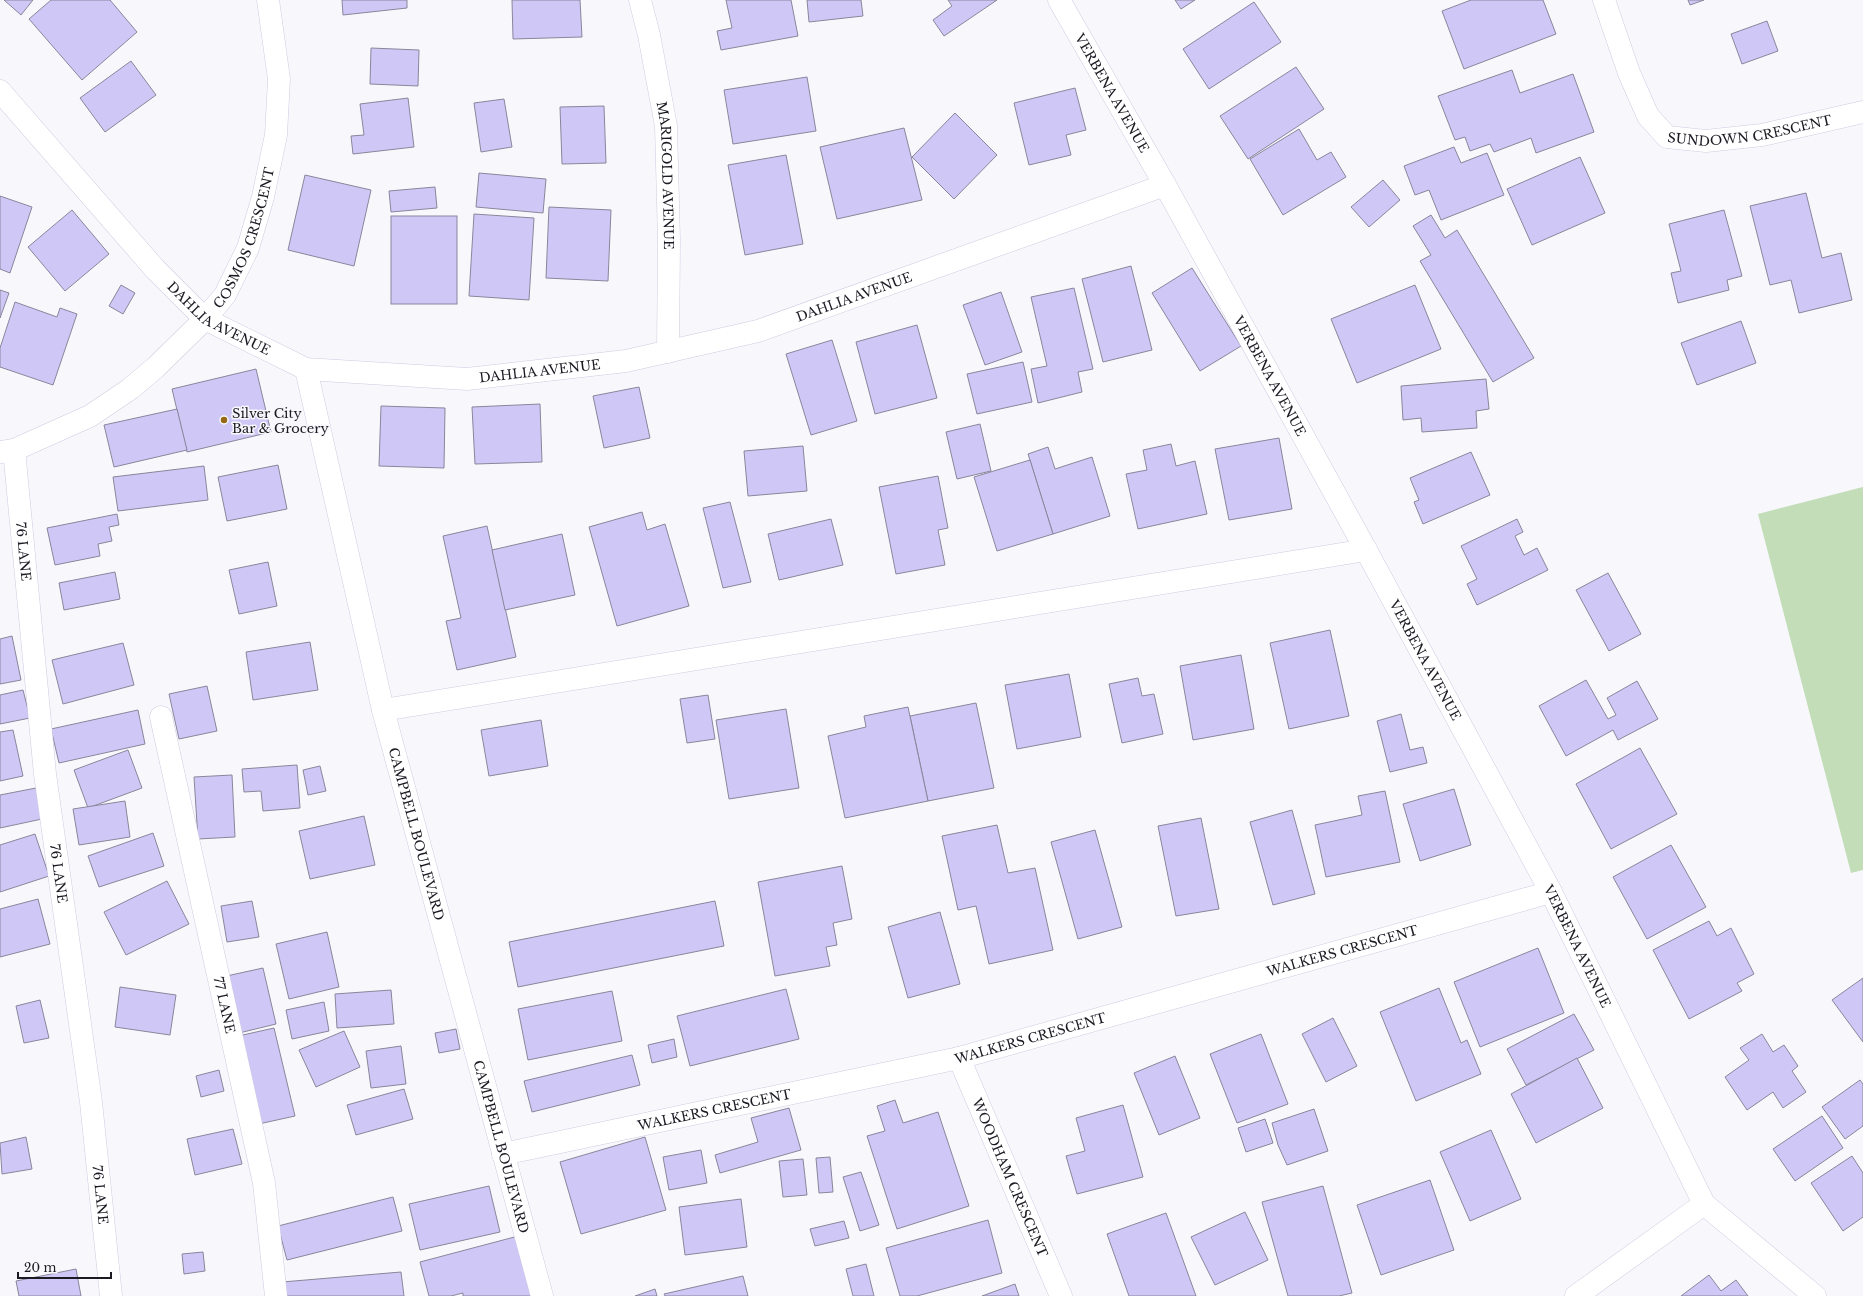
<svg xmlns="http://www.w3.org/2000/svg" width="1863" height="1296" font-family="'Libre Baskerville',serif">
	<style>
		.pitch { fill: #c2ddb8 }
		.building { fill: #cfc8f7; stroke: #89869b }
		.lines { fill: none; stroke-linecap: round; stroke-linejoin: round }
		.street-casing { stroke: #cfcbe2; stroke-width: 23 }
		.street { stroke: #fff; stroke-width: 22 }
		.poi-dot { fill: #956815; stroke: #f8f8fc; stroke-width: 1.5 }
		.labels { text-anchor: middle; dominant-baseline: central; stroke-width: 3; stroke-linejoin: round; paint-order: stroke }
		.street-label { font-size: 13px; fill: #1b1a22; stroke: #f8f8fc }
		.poi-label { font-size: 13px; fill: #1b1a22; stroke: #f8f8fc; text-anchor: start }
	</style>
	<rect width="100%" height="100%" fill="#f8f8fc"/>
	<path class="pitch" d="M1863,487V870L1851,873L1758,514Z"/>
	<g class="building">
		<path d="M4,0H33L21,15Z"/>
		<path d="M51,0H110L137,32L82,80L29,19Z"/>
		<path d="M342,0H407V8L343,15Z"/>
		<path d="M512,0H580L582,37L513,39Z"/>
		<path d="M726,0H791L798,36L721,50L717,31L732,28Z"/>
		<path d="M807,0H861L863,16L809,22Z"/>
		<path d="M948,0H997L944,36L933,20L952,6Z"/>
		<path d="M1175,0H1195L1181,9Z"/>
		<path d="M1471,0H1543L1556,34L1464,69L1442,11Z"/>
		<path d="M1688,0H1704L1690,5Z"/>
		<path d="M1254,2L1281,42L1209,89L1183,49Z"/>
		<path d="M1767,21L1778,51L1742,64L1731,34Z"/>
		<path d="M371,48L419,50L418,86L370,84Z"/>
		<path d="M131,61L156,95L105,132L80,98Z"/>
		<path d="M1296,67L1324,109L1248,159L1220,116Z"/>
		<path d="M1512,70L1520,93L1573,74L1594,132L1536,153L1531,138L1494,152L1490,144L1470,151L1465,137L1455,140L1438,96Z"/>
		<path d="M807,77L816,131L733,144L724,90Z"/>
		<path d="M1075,88L1086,130L1066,135L1071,155L1029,165L1014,103Z"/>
		<path d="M408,98L414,147L353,154L351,136L364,135L360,104Z"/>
		<path d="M504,99L512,147L481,152L474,103Z"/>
		<path d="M604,106L606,163L562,164L560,107Z"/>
		<path d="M955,113L997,155L954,199L912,157Z"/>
		<path d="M904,128L922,200L837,219L820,147Z"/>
		<path d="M1299,129L1317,160L1331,152L1346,177L1283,215L1250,159Z"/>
		<path d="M1454,147L1461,163L1487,153L1504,195L1441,220L1429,190L1415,195L1404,166Z"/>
		<path d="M786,155L803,244L745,255L728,165Z"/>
		<path d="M1580,157L1605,213L1532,245L1507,189Z"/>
		<path d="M479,173L546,179L543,213L476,207Z"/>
		<path d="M305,175L371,190L354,266L288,250Z"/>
		<path d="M1383,180L1400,200L1369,227L1351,207Z"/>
		<path d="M435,187L437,208L391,212L389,191Z"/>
		<path d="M1806,193L1822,258L1841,253L1852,300L1799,313L1791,280L1770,285L1750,206Z"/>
		<path d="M0,196L32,207L10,273L0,269Z"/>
		<path d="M549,207L611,210L608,281L546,278Z"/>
		<path d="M72,210L109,254L65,291L28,247Z"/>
		<path d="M1724,210L1742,276L1727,280L1729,290L1678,303L1671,273L1681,271L1669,224Z"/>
		<path d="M474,214L534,218L529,300L469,296Z"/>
		<path d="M1431,215L1445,238L1457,230L1534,358L1493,382L1420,261L1431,255L1413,226Z"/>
		<rect x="391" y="216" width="66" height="88"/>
		<path d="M1131,266L1152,350L1103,362L1082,279Z"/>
		<path d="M1192,268L1241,346L1200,371L1152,293Z"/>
		<path d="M121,285L135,293L123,314L109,306Z"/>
		<path d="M1415,285L1441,349L1357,383L1331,319Z"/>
		<path d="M1074,288L1093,369L1078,372L1082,392L1038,403L1031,369L1047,366L1031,297Z"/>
		<path d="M0,290L9,293L0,318Z"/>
		<path d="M1001,292L1022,352L985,365L963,305Z"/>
		<path d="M15,302L57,317L60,308L77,314L53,385L0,367V348Z"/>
		<path d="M1741,321L1756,363L1697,385L1681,343Z"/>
		<path d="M917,325L937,398L875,414L856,342Z"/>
		<path d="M832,340L857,421L811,435L786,354Z"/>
		<path d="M1023,362L1032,402L977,414L967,374Z"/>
		<path d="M256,369L271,432L187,452L172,389Z"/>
		<path d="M1486,379L1489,409L1476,411L1477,428L1422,432L1421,418L1403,420L1401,386Z"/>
		<path d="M639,387L650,438L604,448L593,396Z"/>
		<path d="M540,404L542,462L475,464L472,407Z"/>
		<path d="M381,406L445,408L444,468L379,466Z"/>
		<path d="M177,409L187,450L114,467L104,425Z"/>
		<path d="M980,424L991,471L957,479L946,432Z"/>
		<path d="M1279,438L1292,509L1229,520L1215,449Z"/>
		<path d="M1171,444L1176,466L1195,461L1207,514L1138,529L1126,474L1147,470L1143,450Z"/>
		<path d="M803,446L807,491L748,496L744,451Z"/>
		<path d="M1048,447L1055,469L1092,457L1110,516L1053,534L1028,454Z"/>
		<path d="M1471,452L1490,495L1423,524L1414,502L1419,500L1410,478Z"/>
		<path d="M1030,460L1053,534L997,551L974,477Z"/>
		<path d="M278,465L287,509L227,521L218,477Z"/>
		<path d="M204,466L208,500L118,511L113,477Z"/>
		<path d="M938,476L948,528L938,530L945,565L896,574L879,487Z"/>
		<path d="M730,502L751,582L723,588L703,508Z"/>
		<path d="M642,512L647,530L665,524L689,606L617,626L589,527Z"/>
		<path d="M117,514L119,525L109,527L112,541L98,544L100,556L55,565L47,528Z"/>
		<path d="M831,519L843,565L779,580L768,534Z"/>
		<path d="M1517,519L1523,532L1515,536L1524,555L1537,548L1548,570L1477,605L1467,584L1477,579L1461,546Z"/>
		<path d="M487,526L516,657L457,670L446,621L461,618L443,536Z"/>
		<path d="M562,534L575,595L505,610L492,550Z"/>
		<path d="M268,562L277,606L239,614L229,570Z"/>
		<path d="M115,572L120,599L64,610L59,583Z"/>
		<path d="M1608,573L1641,634L1609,651L1576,590Z"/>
		<path d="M1330,630L1349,716L1289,729L1270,643Z"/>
		<path d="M12,636L21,680L0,684V639Z"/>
		<path d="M310,642L318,690L253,700L246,652Z"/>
		<path d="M123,643L134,685L63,704L52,660Z"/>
		<path d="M1241,655L1254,729L1193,740L1180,666Z"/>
		<path d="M1069,674L1081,737L1017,749L1005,685Z"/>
		<path d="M1138,678L1142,696L1154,694L1163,734L1122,743L1109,684Z"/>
		<path d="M1586,680L1608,719L1616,715L1607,698L1637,681L1658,719L1618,740L1613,730L1566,756L1539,706Z"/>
		<path d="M207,686L217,731L179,739L169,694Z"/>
		<path d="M23,690L30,718L0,724V695Z"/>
		<path d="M708,695L715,739L687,743L680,699Z"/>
		<path d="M976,703L994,788L928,801L910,716Z"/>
		<path d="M908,707L928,801L845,818L828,736L866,727L864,716Z"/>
		<path d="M786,709L799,788L729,799L716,720Z"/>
		<path d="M138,710L145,744L59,763L51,729Z"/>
		<path d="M1401,714L1410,750L1423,747L1427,763L1390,772L1377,721Z"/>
		<path d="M541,720L548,766L489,776L481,730Z"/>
		<path d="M13,730L23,776L0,781V732Z"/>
		<path d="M1640,748L1677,814L1611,849L1576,784Z"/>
		<path d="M128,750L142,788L88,808L74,770Z"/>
		<path d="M297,765L300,808L263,811L261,791L244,792L242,769Z"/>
		<path d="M320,766L326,791L308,795L303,770Z"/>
		<path d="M232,775L235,837L198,839L194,777Z"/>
		<path d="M36,788L42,819L0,828V795Z"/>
		<path d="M1454,789L1471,845L1420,861L1403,804Z"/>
		<path d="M1385,791L1400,862L1326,877L1315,825L1362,815L1358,796Z"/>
		<path d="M125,801L130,837L79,845L73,809Z"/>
		<path d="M1292,810L1315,894L1273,905L1250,822Z"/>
		<path d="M364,816L375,865L310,879L299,831Z"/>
		<path d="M1201,818L1219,909L1176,916L1158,826Z"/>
		<path d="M997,825L1008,873L1035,868L1053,950L989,964L976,906L958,910L942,836Z"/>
		<path d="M1095,830L1122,927L1078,939L1051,842Z"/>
		<path d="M153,833L164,866L99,887L88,856Z"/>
		<path d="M35,834L49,876L0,892V845Z"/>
		<path d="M1671,845L1706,907L1647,939L1613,877Z"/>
		<path d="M842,866L852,919L833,923L837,945L826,947L830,966L775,976L758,882Z"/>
		<path d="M167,881L189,924L126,955L104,912Z"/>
		<path d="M38,899L50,944L0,957V909Z"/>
		<path d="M252,901L259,937L227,942L221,906Z"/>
		<path d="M715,901L724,946L518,987L509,942Z"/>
		<path d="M940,912L960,984L908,998L888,927Z"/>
		<path d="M1709,921L1717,936L1731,928L1754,974L1737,983L1742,991L1689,1019L1653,950Z"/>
		<path d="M327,932L339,987L289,999L276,944Z"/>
		<path d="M1538,948L1564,1013L1480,1047L1454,982Z"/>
		<path d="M263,968L276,1024L235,1034L222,977Z"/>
		<path d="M1863,978V1042L1832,1000Z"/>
		<path d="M120,987L176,995L170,1035L115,1027Z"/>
		<path d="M1439,988L1461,1043L1467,1040L1481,1074L1416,1101L1380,1012Z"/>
		<path d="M786,989L799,1039L690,1066L677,1016Z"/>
		<path d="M391,990L394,1024L337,1028L335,994Z"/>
		<path d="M612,991L622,1041L528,1060L518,1009Z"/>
		<path d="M40,1000L49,1038L24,1043L16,1006Z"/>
		<path d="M324,1002L329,1031L292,1039L286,1010Z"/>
		<path d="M1574,1014L1594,1050L1526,1085L1507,1049Z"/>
		<path d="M1333,1018L1357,1066L1326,1082L1302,1034Z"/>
		<path d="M274,1028L295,1116L254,1125L234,1037Z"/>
		<path d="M456,1029L460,1049L439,1053L435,1033Z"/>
		<path d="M344,1031L360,1067L316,1087L299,1050Z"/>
		<path d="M1261,1034L1288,1104L1237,1123L1210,1054Z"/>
		<path d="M1762,1034L1773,1052L1784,1045L1798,1066L1792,1071L1806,1092L1783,1108L1773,1092L1747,1110L1725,1077L1749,1060L1740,1048Z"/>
		<path d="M674,1039L677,1057L652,1063L648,1045Z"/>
		<path d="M401,1046L406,1084L371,1088L366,1051Z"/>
		<path d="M632,1055L640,1085L532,1112L524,1081Z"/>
		<path d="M1175,1056L1200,1118L1159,1135L1134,1073Z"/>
		<path d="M1577,1058L1603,1108L1536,1143L1511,1094Z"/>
		<path d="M219,1070L224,1091L201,1097L196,1076Z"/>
		<path d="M1860,1080L1863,1084V1126L1845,1139L1822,1107Z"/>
		<path d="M404,1089L413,1119L356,1135L347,1105Z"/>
		<path d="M895,1100L903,1123L938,1112L969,1206L897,1229L867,1136L885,1131L877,1106Z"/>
		<path d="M1123,1105L1143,1177L1077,1194L1066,1156L1085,1151L1076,1118Z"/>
		<path d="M789,1108L801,1150L720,1173L715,1155L758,1142L751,1118Z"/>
		<path d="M1314,1109L1328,1151L1287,1165L1278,1145L1272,1123Z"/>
		<path d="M1822,1116L1843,1148L1795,1181L1773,1149Z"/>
		<path d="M1265,1119L1273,1143L1246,1152L1238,1128Z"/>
		<path d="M233,1129L242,1164L195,1175L187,1139Z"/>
		<path d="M1491,1130L1521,1199L1470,1221L1440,1152Z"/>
		<path d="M26,1137L32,1169L2,1174L0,1143Z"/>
		<path d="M645,1137L666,1210L581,1234L560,1162Z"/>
		<path d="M701,1150L707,1183L669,1190L663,1157Z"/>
		<path d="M1852,1156L1863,1173V1217L1843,1231L1811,1183Z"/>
		<path d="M830,1157L833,1192L819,1193L816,1158Z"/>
		<path d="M803,1159L807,1195L783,1197L779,1161Z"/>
		<path d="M861,1172L879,1225L860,1231L843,1177Z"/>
		<path d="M1430,1180L1454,1250L1381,1275L1357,1205Z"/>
		<path d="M489,1186L500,1232L420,1250L409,1204Z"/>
		<path d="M1323,1186L1352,1293L1339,1296H1288L1262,1202Z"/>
		<path d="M393,1197L402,1231L287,1260L278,1226Z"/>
		<path d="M741,1199L747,1247L685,1255L679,1207Z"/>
		<path d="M1245,1212L1268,1260L1215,1285L1191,1237Z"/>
		<path d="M1166,1213L1196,1296H1129L1107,1234Z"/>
		<path d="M988,1220L1002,1273L917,1296H900L886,1248Z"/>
		<path d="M844,1221L849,1238L815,1246L810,1229Z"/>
		<path d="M522,1235L538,1296H463V1293L451,1296H429L420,1262Z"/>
		<path d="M203,1252L205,1271L184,1274L182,1254Z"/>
		<path d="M866,1264L874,1296H853L846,1269Z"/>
		<path d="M76,1269L81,1296H19L16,1281Z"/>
		<path d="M401,1272L404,1296H283L282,1282Z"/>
		<path d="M1709,1275L1721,1291L1736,1280L1748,1296H1681Z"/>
		<path d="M743,1276L748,1296H665L664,1294Z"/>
		<path d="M1015,1284L1019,1296H982Z"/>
		<path d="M655,1289L657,1296H635Z"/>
	</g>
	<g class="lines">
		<defs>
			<g id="street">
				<path id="s1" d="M640,0L649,35L666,126L669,241L668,352"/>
				<path id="s2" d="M1059,0L1165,185L1366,550L1551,892L1704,1204L1815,1296"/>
				<path id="s3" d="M1604,0L1629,73L1648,116L1667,137L1706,141L1762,135L1863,112"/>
				<path id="s4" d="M0,91L155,269L205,319L306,369L467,379L626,361L758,331L1165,185"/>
				<path id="s5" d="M306,369L383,710L542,1296"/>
				<path id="s6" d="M14,450L45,774L91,1102L111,1296"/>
				<path id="s7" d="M0,452L14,450L90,416L130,389L156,367L205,319L225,295L248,248L263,197L276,135L279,79L268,0"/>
				<path d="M383,710L1366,550"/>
				<path id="s8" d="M161,717L264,1183L276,1296"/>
				<path id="s9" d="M959,1058L1061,1296"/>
				<path id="s10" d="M503,1154L959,1058L1551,892"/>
				<path d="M1576,1296L1704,1204"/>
			</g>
		</defs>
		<use href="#street" class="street-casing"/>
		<use href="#street" class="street"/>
	</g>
	<circle class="poi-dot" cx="224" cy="420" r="4"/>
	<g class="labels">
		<g class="street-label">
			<text stroke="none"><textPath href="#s2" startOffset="107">VERBENA AVENUE</textPath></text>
			<text stroke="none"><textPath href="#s3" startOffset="236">SUNDOWN CRESCENT</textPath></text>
			<text stroke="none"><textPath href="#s1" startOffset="178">MARIGOLD AVENUE</textPath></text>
			<text stroke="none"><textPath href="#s7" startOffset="340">COSMOS CRESCENT</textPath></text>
			<text stroke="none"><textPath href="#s4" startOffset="978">DAHLIA AVENUE</textPath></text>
			<text stroke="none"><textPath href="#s4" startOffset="318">DAHLIA AVENUE</textPath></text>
			<text stroke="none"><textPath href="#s4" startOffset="654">DAHLIA AVENUE</textPath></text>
			<text stroke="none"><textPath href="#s2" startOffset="431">VERBENA AVENUE</textPath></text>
			<text stroke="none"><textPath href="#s6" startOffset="102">76 LANE</textPath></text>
			<text stroke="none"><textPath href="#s2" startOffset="755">VERBENA AVENUE</textPath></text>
			<text stroke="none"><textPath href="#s5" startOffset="478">CAMPBELL BOULEVARD</textPath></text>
			<text stroke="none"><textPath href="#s6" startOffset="426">76 LANE</textPath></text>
			<text stroke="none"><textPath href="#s2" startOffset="1079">VERBENA AVENUE</textPath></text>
			<text stroke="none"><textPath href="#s10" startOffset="864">WALKERS CRESCENT</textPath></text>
			<text stroke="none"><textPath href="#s8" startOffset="295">77 LANE</textPath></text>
			<text stroke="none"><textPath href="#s10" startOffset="540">WALKERS CRESCENT</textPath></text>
			<text stroke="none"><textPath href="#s10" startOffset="216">WALKERS CRESCENT</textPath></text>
			<text stroke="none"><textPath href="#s5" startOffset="802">CAMPBELL BOULEVARD</textPath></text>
			<text stroke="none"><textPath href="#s9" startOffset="130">WOODHAM CRESCENT</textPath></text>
			<text stroke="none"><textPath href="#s6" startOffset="750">76 LANE</textPath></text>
		</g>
		<g class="poi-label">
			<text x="232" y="413">Silver City<tspan x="232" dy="15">Bar &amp; Grocery</tspan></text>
		</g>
	</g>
	<path d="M18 1272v6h93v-6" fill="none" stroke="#1b1a22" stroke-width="2"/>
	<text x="24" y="1272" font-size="12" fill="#1b1a22" stroke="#f8f8fc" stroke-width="3" paint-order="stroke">20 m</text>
</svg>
